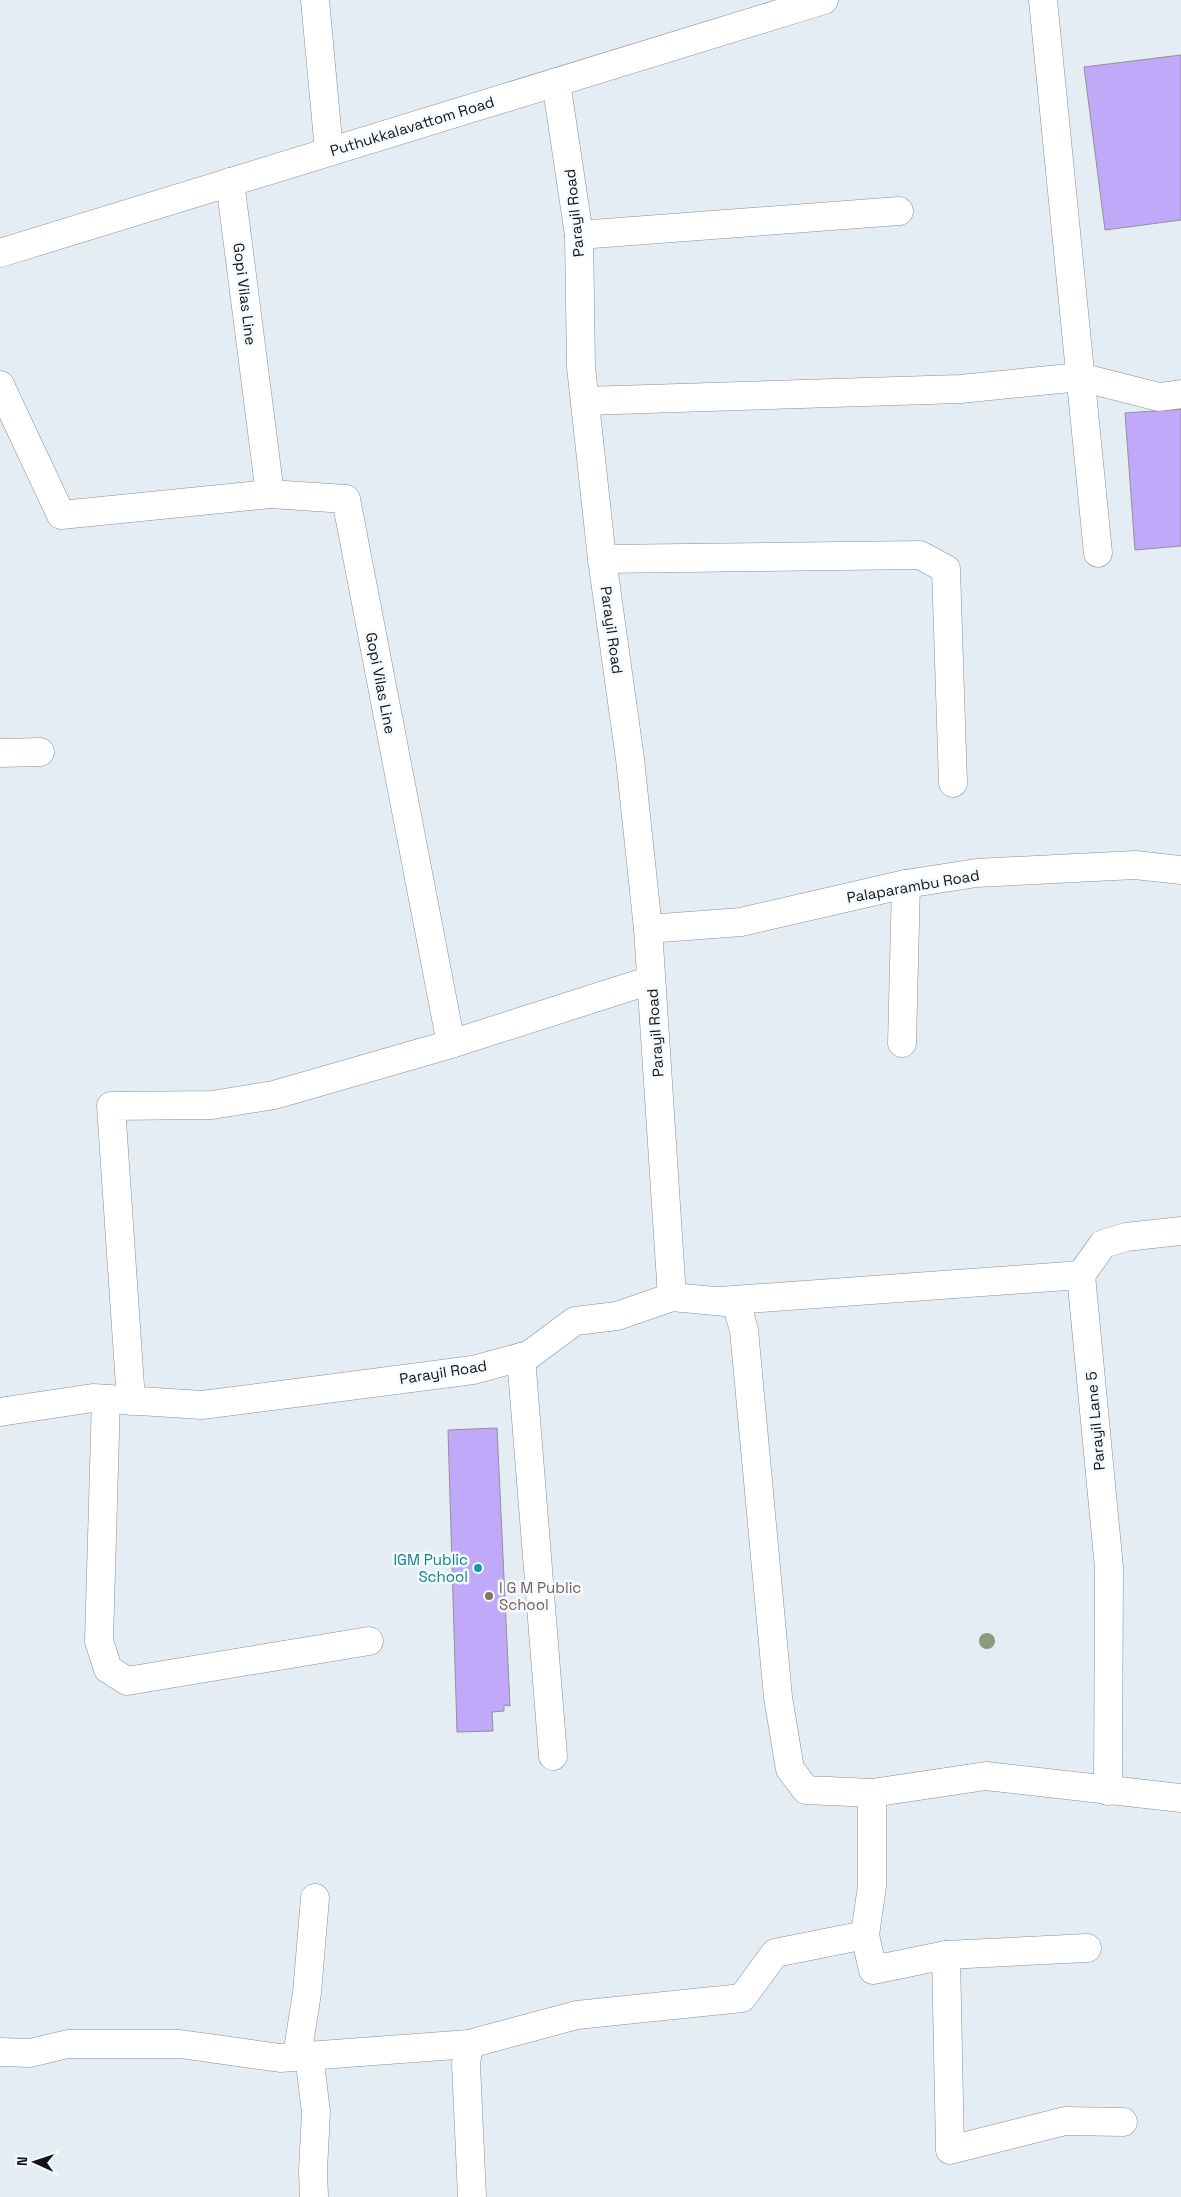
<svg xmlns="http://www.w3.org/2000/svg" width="1181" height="2197" font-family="'Space Grotesk',sans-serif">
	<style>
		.building { fill: #c0a9f9; stroke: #929099 }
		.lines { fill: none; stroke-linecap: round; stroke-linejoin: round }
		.minor-casing { stroke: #878e95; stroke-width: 29 }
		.minor { stroke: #fff; stroke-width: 28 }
		.tree { fill: #8c9a7d }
		.culture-dot { fill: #0f9aa8; stroke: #f5fafe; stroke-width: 2 }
		.education-dot { fill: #8d6e63; stroke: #f5fafe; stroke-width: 2 }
		.labels { text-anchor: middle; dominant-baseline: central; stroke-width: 5; stroke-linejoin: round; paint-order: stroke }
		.street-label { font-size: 15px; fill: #121417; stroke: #f5fafe }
		.culture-label { font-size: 15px; fill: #0d838f; stroke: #f5fafe; text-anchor: end }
		.education-label { font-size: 15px; fill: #785e54; stroke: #f5fafe; text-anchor: start }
	</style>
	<rect width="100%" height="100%" fill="#e5edf4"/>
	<g class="building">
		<path d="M1181,55V220L1105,230L1084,67Z"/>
		<path d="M1181,409V546L1135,550L1125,413Z"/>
		<path d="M497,1428L510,1706L504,1705V1711L492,1712L493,1731L457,1732L448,1430Z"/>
	</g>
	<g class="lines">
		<defs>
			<g id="minor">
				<path d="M315,0L329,151"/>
				<path d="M1043,0L1098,553"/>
				<path d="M230,182L270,494L346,499L451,1044L651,980"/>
				<path d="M579,235L899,211"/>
				<path d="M0,253L824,0"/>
				<path d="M0,385L61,515L270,494"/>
				<path d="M585,401L960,389L1080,377L1159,397L1181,394"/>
				<path d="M602,559L920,555L946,569L953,783"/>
				<path d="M0,753L40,752"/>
				<path d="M648,929L741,922L906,884L976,873L1135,865L1181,870"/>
				<path d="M902,1043L906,884"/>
				<path d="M1081,1275L1109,1568L1108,1791"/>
				<path d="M672,1297L736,1303L744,1330L778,1697L790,1769L806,1790L872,1793L986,1776L1181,1798"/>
				<path d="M720,1301L1081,1275L1103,1244L1126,1237L1181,1231"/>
				<path d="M521,1357L553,1756"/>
				<path d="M106,1399L99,1641L108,1669L127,1681L369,1641"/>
				<path d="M131,1401L111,1106L212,1105L274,1095L451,1044"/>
				<path d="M0,1412L93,1398L202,1405L473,1370L529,1355L575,1321L617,1316L672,1297L648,929L630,759L602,559L581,367L579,235L556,82"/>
				<path d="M865,1935L872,1886V1793"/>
				<path d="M946,1955L1087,1948"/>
				<path d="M469,2044L466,2064L472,2197"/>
				<path d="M0,2052L30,2053L68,2044H180L280,2058L469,2044L577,2015L742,1998L775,1953L865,1935L873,1970L946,1955L950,2150L1065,2121L1123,2122"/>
				<path d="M309,2055L316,2112L313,2170L314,2197"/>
				<path d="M297,2056L307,1993L315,1898"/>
			</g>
		</defs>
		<use href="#minor" class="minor-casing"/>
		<use href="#minor" class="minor"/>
	</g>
	<circle class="tree" cx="987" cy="1641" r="8"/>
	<circle class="culture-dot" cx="478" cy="1568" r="5"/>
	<circle class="education-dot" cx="489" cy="1596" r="5"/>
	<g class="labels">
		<g class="street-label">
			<text transform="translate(412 126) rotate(-17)">Puthukkalavattom Road</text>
			<text transform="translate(574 213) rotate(-96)">Parayil Road</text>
			<text transform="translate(245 294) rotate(83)">Gopi Vilas Line</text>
			<text transform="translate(612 630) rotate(82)">Parayil Road</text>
			<text transform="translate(381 683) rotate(79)">Gopi Vilas Line</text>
			<text transform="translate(913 886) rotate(-10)">Palaparambu Road</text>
			<text transform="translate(655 1033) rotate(-94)">Parayil Road</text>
			<text transform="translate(443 1372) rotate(-9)">Parayil Road</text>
			<text transform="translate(1095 1421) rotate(-95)">Parayil Lane 5</text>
		</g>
		<g class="culture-label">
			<text x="468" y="1559">IGM Public<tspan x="468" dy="17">School</tspan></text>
		</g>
		<g class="education-label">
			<text x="499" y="1587">I G M Public<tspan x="499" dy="17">School</tspan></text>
		</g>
	</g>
	<g transform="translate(35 2162) rotate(273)" stroke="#f5fafe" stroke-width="4" paint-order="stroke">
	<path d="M0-4L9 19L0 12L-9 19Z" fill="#121417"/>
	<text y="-8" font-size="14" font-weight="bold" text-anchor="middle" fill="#121417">N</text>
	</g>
</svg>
